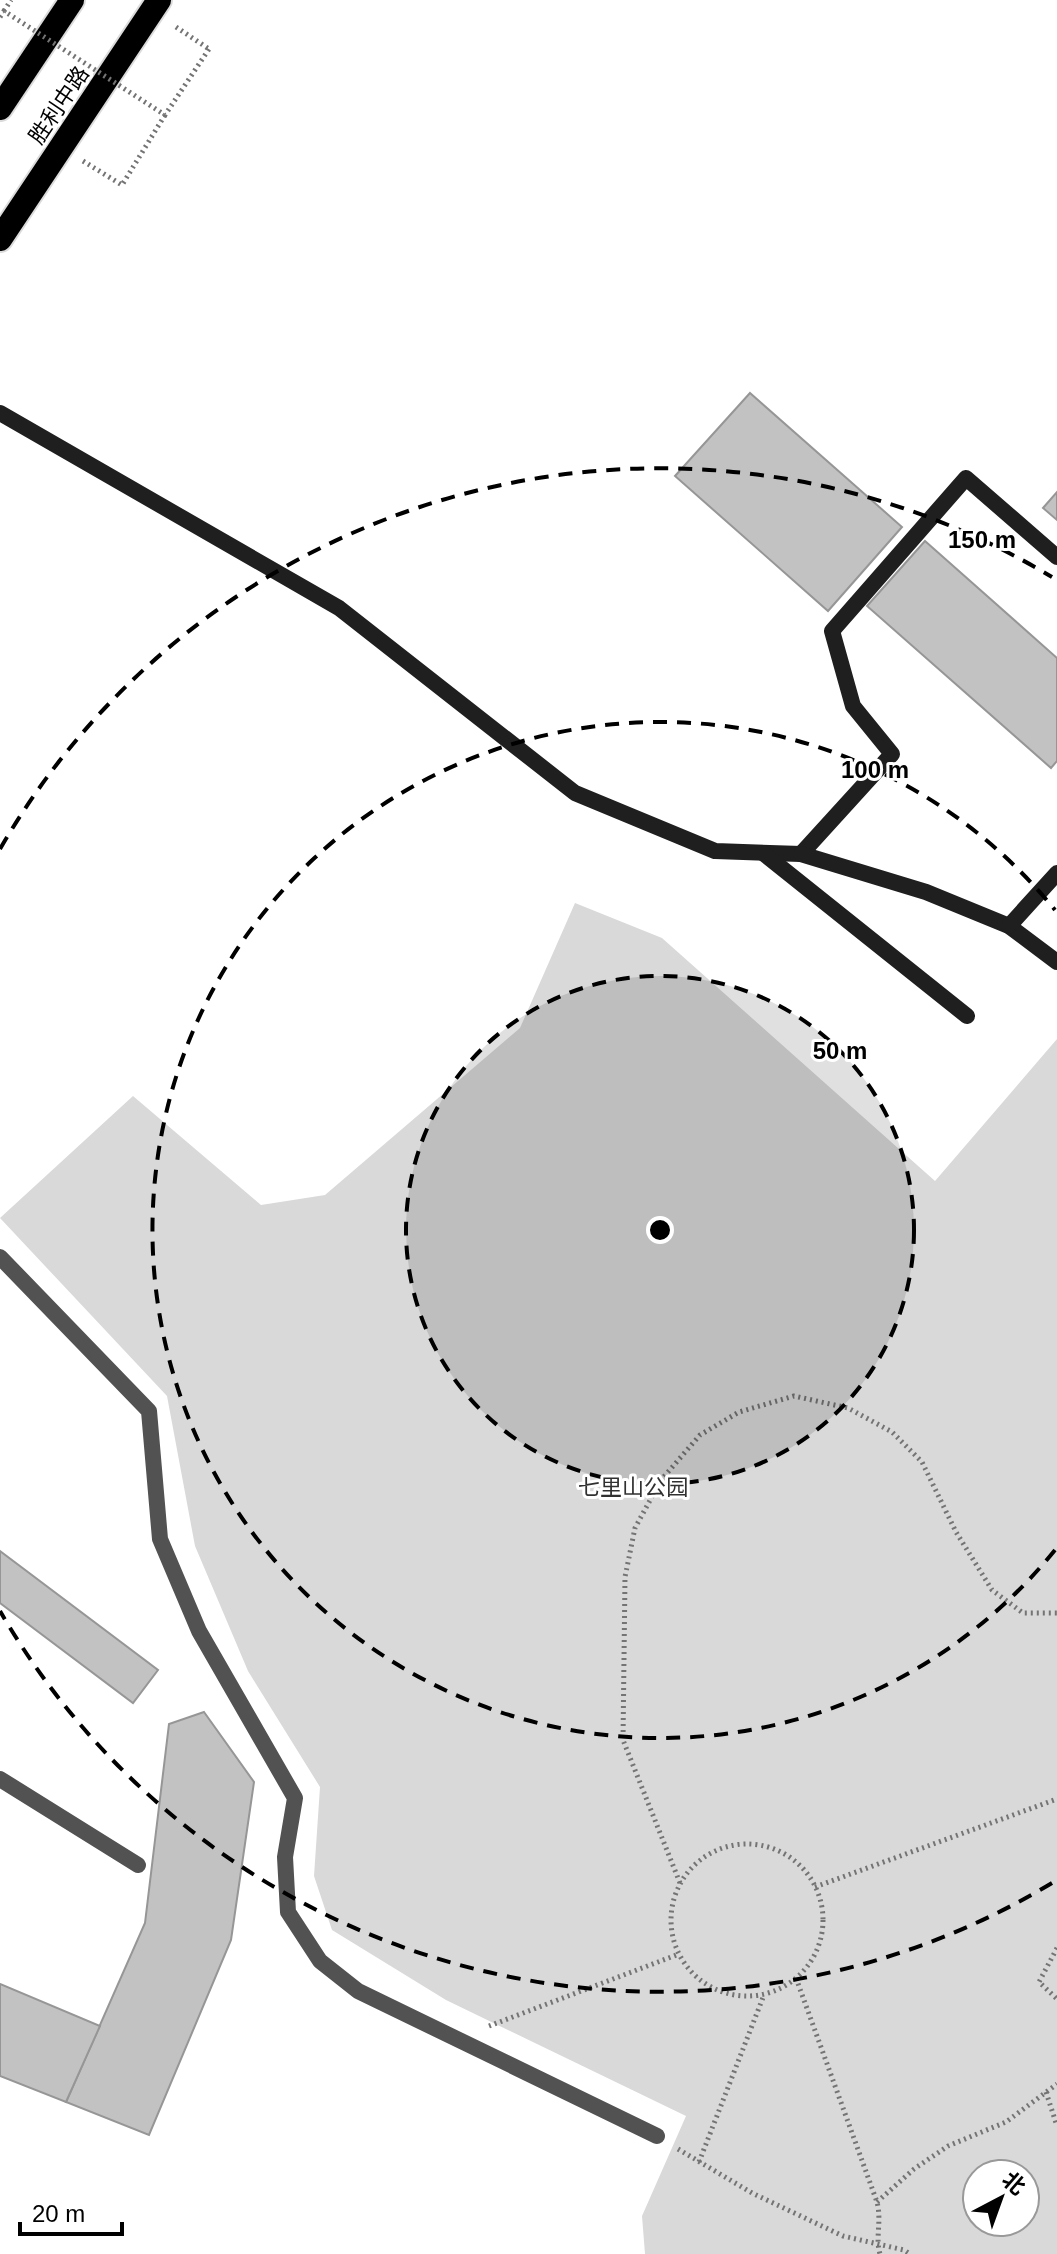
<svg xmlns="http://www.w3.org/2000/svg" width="1057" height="2254" font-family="Helvetica,'Noto Sans SC',sans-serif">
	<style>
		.green { fill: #d9d9d9; fill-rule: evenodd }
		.building { fill: #c2c2c2; stroke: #969696; stroke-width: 2 }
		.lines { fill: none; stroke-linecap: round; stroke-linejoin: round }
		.highway-casing { stroke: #dbdbdb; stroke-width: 28 }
		.path { stroke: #747474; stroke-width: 5; stroke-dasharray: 2 4; stroke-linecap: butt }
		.lane { stroke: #525252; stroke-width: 16 }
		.street { stroke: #525252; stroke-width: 16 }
		.secondary { stroke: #1f1f1f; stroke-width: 16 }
		.highway { stroke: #000; stroke-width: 24 }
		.path-bridge { stroke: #747474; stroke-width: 5; stroke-dasharray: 2 4; stroke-linecap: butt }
		.ring { fill: none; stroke: #000; stroke-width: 4; stroke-dasharray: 14 10 }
		.labels { text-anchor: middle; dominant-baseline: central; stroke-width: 6; stroke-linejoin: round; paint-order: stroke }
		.street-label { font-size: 22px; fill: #000; stroke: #fff }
		.park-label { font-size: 22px; fill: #303030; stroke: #fff }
		.centre { fill: #000; stroke: #fff; stroke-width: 4 }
		.ring-label { font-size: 24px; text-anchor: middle; font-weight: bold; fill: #000; stroke: #fff; stroke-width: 6; stroke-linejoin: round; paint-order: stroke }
	</style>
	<rect width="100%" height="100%" fill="#fff"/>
	<path class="green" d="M575,903L662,938L935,1181L1057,1039V2254H645L642,2216L686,2116L446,2000L332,1930L314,1876L320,1787L248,1671L195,1546L167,1396L0,1218L133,1096L261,1205L325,1195L520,1028ZM977,2174H1025V2222H977Z"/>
	<g class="building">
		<path d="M750,393L902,527L828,611L675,476Z"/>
		<path d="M1057,492V520L1043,508Z"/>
		<path d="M925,541L1057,658V761L1051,768L867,606Z"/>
		<path d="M0,1551L158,1670L133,1703L0,1603Z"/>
		<path d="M204,1712L254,1782L231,1940L149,2135L66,2102L145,1923L169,1724Z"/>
		<path d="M0,1984L100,2026L66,2102L0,2076Z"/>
	</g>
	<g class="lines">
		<defs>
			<g id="highway">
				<path d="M0,108L72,0"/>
				<path d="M0,239L159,0"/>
			</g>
		</defs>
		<use href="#highway" class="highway-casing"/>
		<g class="path">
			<path d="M4,11L11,0"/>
			<path d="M176,27L209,49"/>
			<path d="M83,161L122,185L165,115"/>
			<circle cx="747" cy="1920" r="76"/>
			<path d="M680,1883L623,1740L625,1577L635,1528L661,1480L700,1435L739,1412L794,1396L848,1408L892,1432L922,1462L956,1532L992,1590L1023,1613H1057"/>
			<path d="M815,1887L1057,1799"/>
			<path d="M1057,1948L1039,1982L1057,1999"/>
			<path d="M796,1978L877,2202C882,2222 875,2237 880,2254"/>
			<path d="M489,2026L679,1954"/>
			<path d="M1046,2092L1057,2126"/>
			<path d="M678,2149L752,2193L843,2236L904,2250L910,2254"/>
			<path d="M699,2162L764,1995"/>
			<path d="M877,2202L914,2169L948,2146L1006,2122L1057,2084"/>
		</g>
		<path class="lane" d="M0,1779L138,1865"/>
		<path class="street" d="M0,1257L149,1411L160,1539L199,1631L295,1798L285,1857L288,1912L320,1961L358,1991L657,2136"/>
		<g class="secondary">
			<path d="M0,413L339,608L575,793L715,851L801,854L892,754L853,706L832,631L966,478L1057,557"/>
			<path d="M763,853L967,1016"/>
			<path d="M801,854L926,892L1009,926L1057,962"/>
			<path d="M1009,926L1057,873"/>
		</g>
		<use href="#highway" class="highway"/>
		<path class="path-bridge" d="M0,17L4,11L165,115L209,49"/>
	</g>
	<circle cx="660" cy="1230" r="254" fill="#000" fill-opacity=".12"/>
	<g class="ring">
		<circle cx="660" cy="1230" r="254"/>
		<path d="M1055 1550A508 508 0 1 1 1055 910"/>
		<path d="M1052 1883A762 762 0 0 1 0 1611M0 849A762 762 0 0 1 1052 577"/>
	</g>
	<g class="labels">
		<g class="street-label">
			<text transform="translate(59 105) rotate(-56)">胜利中路</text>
		</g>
		<g class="park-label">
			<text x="633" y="1487">七里山公园</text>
		</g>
	</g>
	<circle cx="660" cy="1230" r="12" class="centre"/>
	<g class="ring-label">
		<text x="982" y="548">150 m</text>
		<text x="875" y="778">100 m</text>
		<text x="840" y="1059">50 m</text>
	</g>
	<g transform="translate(1001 2198) rotate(41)"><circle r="38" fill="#ffffff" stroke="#999999" stroke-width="2"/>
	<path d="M0-6L14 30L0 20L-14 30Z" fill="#000000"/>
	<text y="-12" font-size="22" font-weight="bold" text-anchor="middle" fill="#000000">北</text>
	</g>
	<path d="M20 2222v12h102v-12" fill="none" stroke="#000000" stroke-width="4"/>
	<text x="32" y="2222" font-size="24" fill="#000000" stroke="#ffffff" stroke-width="6" paint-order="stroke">20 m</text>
</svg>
